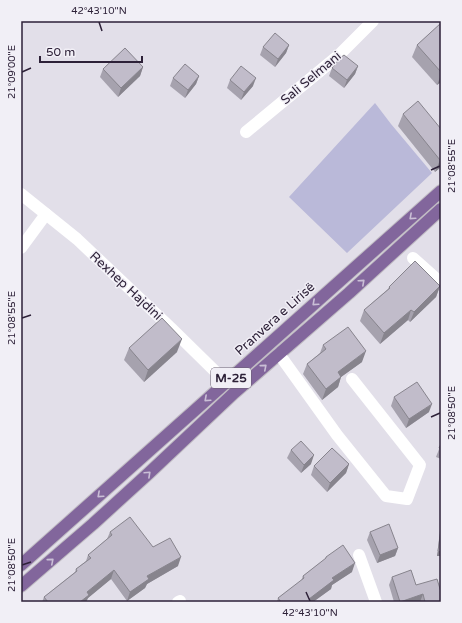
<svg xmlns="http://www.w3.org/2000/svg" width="462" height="623" font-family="'Varela Round',sans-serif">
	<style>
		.green { fill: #bab9d9 }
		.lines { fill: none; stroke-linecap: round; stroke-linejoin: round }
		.major-casing { stroke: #c0bcc3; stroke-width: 14 }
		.minor { stroke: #fff; stroke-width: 12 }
		.major { stroke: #82669c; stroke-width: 12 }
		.wall { fill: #a6a2ae }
		.shaded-wall { fill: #87848d }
		.building { fill: #c1bcca; stroke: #87848d }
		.oneway { stroke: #cabfd6 }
		.ticks { fill: none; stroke: #2d2138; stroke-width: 1.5 }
		.labels { text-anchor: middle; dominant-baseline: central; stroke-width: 3; stroke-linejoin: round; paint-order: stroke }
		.shield { fill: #f1eff6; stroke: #685f71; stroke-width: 1 }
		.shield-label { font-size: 12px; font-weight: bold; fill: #2d2138 }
		.street-label { font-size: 13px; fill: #2d2138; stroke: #f1eff6 }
		.neatline { fill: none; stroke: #2d2138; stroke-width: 1.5 }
		.ticks-label { font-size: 10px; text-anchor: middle; fill: #2d2138 }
	</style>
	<rect width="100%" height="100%" fill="#e2dfe9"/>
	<path class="green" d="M375,103L391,124L432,173L347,253L289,197Z"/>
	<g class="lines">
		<defs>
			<g id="major">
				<path d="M21,565L441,191"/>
				<path d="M21,586L93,524L149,473L234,393L349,293L441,209"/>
			</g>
		</defs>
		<use href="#major" class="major-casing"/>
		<g class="minor">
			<path d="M246,132L338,56L373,21"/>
			<path d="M21,194L77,239L172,329L226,382"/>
			<path d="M21,248L46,214"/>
			<path d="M413,258L441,283"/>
			<path d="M279,354L337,435L386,496L407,499L420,465L352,379"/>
			<path d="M359,555L376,602"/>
			<path d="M178,602L180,601"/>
		</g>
		<use href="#major" class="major"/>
	</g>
	<g class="wall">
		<path d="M441,23V82L437,85L412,57L417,45Z"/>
		<path d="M289,45L286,53L275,67L260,55L263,47Z"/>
		<path d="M358,66L355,74L344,88L329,76L332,68Z"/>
		<path d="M143,67L140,76L118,97L100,77L103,69Z"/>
		<path d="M199,76L196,84L185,98L170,86L173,78Z"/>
		<path d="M230,80L253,86L241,100L227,88Z"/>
		<path d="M403,114L441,129V167L435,172L398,126Z"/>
		<path d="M440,286L436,297L410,322L408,320L380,344L360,321L364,310L388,289L389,287Z"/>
		<path d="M323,345L362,362L341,377L338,387L322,400L303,374L307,364L320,353Z"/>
		<path d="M129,348L177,352L144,382L124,360Z"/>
		<path d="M394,397L429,412L406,428L391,406Z"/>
		<path d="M441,444V459L436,457Z"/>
		<path d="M291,450L311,464L301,473L287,458Z"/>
		<path d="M349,464L346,473L327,492L311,475L314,466Z"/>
		<path d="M441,522V556H437Z"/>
		<path d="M110,532L153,547L178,566L147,584L145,588L127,601L111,579L88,598L86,602H42L44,597L75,572L76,569L86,561L88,555L107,539Z"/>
		<path d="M370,532L398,548L395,556L377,563L367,540Z"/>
		<path d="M326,557L352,572L332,585L331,589L313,602H277L278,598L301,581L303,576L325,559Z"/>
		<path d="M392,577L416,585L441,602H394L389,585Z"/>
	</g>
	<g class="shaded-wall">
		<path d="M289,45L286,53L275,67L278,59Z"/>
		<path d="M358,66L355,74L344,88L347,80Z"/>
		<path d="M143,67L140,76L118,97L121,88Z"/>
		<path d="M441,75V82L437,85Z"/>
		<path d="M199,76L196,84L185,98L188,90Z"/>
		<path d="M256,78L253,86L241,100L244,92Z"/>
		<path d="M441,159V167L435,172L440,160Z"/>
		<path d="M440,286L436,297L410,322L414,312Z"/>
		<path d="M411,310L408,320L380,344L384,333Z"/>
		<path d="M182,339L177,352L144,382L148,370Z"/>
		<path d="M366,351L362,362L341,377L338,387L322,400L326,389L338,372Z"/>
		<path d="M432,404L429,412L406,428L409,419Z"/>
		<path d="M314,455L311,464L301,473L304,465Z"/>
		<path d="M349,464L346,473L327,492L330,483Z"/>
		<path d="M398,548L395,556L377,563L380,555Z"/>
		<path d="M438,551L441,552V556H437Z"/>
		<path d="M181,557L178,566L147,584L145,588L127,601L130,592L147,576Z"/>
		<path d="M355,563L352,572L332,585L331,589L313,602H308L309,599L332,578Z"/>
		<path d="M114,570L111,579L88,598L86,602H80L87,592Z"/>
		<path d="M423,594L420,602H400Z"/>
	</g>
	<g class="building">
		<path d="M441,23V72L417,45Z"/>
		<path d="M275,33L289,45L278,59L263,47Z"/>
		<path d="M125,48L143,67L121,88L103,69Z"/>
		<path d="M344,55L358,66L347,80L332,68L340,58Z"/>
		<path d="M185,64L199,76L188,90L173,78Z"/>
		<path d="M241,66L256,78L244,92L230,80Z"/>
		<path d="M418,101L441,129V159L440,160L403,114Z"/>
		<path d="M415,261L440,286L414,312L411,310L384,333L364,310L390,288L389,287Z"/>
		<path d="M162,318L182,339L148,370L129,348Z"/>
		<path d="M348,327L366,351L338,372L341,377L326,389L307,364L326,349L323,345Z"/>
		<path d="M417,382L432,404L409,419L394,397Z"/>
		<path d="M301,441L314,455L304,465L291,450Z"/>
		<path d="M441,444V449L439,448Z"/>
		<path d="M332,448L349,464L330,483L314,466Z"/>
		<path d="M130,517L153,547L170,538L181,557L147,576L149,579L130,592L114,570L87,592L89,595L80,602H48L44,597L77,571L76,569L91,558L88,555L112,535L110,532Z"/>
		<path d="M389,524L398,548L380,555L370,532Z"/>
		<path d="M441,530V552L438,551Z"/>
		<path d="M343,545L355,563L332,578L334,580L309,599L310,600L308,602H281L278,598L304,578L303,576L326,558V557Z"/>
		<path d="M411,570L416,585L437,579L441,592V602H425L423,594L400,602L392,577Z"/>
	</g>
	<defs><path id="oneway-chevron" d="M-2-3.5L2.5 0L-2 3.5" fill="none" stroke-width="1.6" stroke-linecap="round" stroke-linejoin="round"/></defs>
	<g class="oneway">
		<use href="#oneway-chevron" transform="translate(412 217) rotate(138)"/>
		<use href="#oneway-chevron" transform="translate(362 282) rotate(-42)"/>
		<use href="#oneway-chevron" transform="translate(315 303) rotate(138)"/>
		<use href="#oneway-chevron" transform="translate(264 367) rotate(-41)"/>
		<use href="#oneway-chevron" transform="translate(207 399) rotate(138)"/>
		<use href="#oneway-chevron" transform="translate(148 474) rotate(-43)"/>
		<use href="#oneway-chevron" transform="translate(100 495) rotate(138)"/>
		<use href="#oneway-chevron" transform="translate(51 561) rotate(-41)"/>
	</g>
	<path class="ticks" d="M99,22L102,31M22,72L31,68M431,170L440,166M22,318L31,315M431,417L440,413M22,565L31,562M306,592L310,601"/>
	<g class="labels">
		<rect class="shield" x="211" y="368" width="40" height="20" rx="3"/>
		<g class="shield-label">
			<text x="231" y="378">M-25</text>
		</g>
		<g class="street-label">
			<text transform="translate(311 78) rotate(-40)">Sali Selmani</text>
			<text transform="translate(126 286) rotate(43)">Rexhep Hajdini</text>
			<text transform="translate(275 319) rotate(-42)">Pranvera e Lirisë</text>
		</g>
	</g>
	<rect width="462" height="623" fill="none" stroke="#f1eff6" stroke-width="44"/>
	<path d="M40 56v6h102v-6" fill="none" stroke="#2d2138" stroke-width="2"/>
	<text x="46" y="56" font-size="12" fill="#2d2138" stroke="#f1eff6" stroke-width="3" paint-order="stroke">50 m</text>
	<rect x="22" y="22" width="418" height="579" class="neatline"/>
	<g class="ticks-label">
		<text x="99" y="14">42°43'10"N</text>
		<text transform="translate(11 72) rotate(-90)" y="4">21°09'00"E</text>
		<text transform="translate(451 166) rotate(-90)" y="4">21°08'55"E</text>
		<text transform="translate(11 318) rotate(-90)" y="4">21°08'55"E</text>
		<text transform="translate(451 413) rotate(-90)" y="4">21°08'50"E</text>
		<text transform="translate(11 565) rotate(-90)" y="4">21°08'50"E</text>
		<text x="310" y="616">42°43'10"N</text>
	</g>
</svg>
